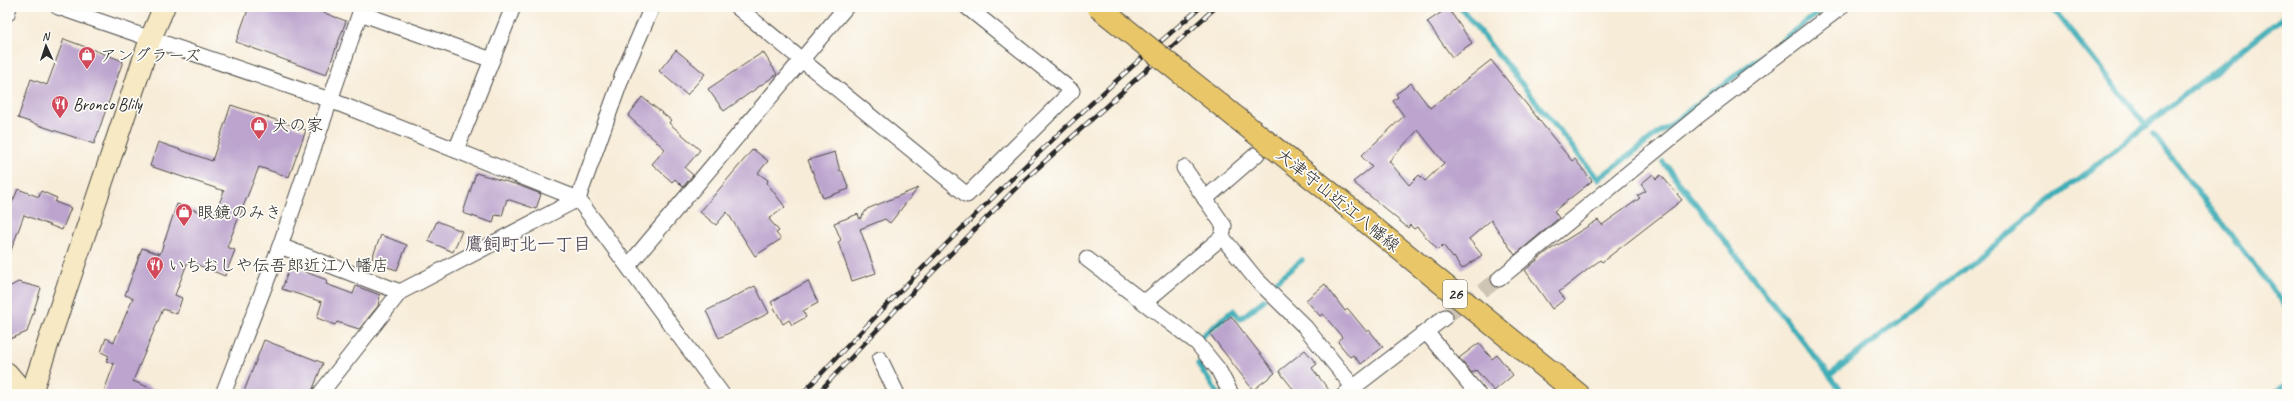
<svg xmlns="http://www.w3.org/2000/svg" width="2294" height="401" font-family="Caveat,'Klee One',sans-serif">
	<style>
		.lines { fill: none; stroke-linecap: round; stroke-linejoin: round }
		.stream { stroke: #3cadb7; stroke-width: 5.5 }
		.building { fill: #bca4ce; fill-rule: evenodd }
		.street-tunnel { stroke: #cec5b5; stroke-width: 15; stroke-dasharray: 15 8; stroke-linecap: butt }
		.street-casing { stroke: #4a4845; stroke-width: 17 }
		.secondary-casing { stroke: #4a4845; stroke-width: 23 }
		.primary-casing { stroke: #4a4845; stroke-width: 24 }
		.street { stroke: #fff; stroke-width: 15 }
		.secondary { stroke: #f6e9c3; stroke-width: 21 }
		.primary { stroke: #e9c769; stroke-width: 22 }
		.rail-casing { stroke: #2b2b2b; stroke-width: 4.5 }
		.rail { stroke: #fdfcf7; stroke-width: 3; stroke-dasharray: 9; stroke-linecap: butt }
		.primary-bridge-casing { stroke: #4a4845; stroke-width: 24; stroke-linecap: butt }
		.primary-bridge { stroke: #e9c769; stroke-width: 22 }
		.labels { text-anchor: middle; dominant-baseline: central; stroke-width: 3.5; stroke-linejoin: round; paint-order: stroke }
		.shield { fill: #fdfcf7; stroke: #6a6a68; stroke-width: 1 }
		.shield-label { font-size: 16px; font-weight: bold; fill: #2b2b2b }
		.poi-label { font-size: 17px; fill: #2b2b2b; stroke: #fdfcf7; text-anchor: start }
		.street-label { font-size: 17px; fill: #2b2b2b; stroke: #fdfcf7 }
		.neighbourhood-label { font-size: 18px; font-weight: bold; fill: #5e5564; stroke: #fdfcf7 }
	</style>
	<rect width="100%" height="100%" fill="#fdfcf7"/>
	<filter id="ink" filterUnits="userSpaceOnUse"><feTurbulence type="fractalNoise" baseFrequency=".025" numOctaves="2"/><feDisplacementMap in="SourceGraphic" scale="8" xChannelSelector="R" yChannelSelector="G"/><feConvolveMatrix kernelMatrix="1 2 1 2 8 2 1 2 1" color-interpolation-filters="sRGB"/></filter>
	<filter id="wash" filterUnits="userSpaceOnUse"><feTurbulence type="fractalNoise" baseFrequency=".012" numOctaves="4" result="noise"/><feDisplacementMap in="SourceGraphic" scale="16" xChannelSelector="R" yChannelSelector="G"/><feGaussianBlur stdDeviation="0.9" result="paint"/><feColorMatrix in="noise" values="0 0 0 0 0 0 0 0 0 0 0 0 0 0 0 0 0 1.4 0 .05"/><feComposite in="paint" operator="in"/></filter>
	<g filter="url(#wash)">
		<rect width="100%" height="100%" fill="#f7ecd8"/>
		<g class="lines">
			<g class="stream">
				<path d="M1460,7L1598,179L1826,7"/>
				<path d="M2052,7L2146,126"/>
				<path d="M2153,134L2287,308"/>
				<path d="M1663,162L1840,389L1834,394"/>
				<path d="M1273,284L1302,260"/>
				<path d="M1201,337L1233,310L1240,319L1264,300"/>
				<path d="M1198,364L1218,394"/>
				<path d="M1830,375L2287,14"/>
				<path d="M2273,394L2287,384"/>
			</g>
		</g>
		<g id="blocks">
			<g class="building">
				<path d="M249,7H308L346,21L326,75L236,42Z"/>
				<path d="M1448,8L1472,43L1452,57L1427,22Z"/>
				<path d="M64,39L123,61L94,144L18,118L31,79L47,85Z"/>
				<path d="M676,50L705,74L687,95L659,71Z"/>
				<path d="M763,52L777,74L724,111L708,89Z"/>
				<path d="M1491,60L1543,125L1572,161L1575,159L1592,181L1554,211L1559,218L1515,255L1491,220L1469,239L1482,255L1462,269L1454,257L1453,258L1443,245L1438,250L1417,227L1414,229L1410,225L1408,228L1353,182L1372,167L1361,156L1404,116L1393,101L1398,97L1396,94L1411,83L1430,108ZM1418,130L1444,163L1425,181L1419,175L1409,185L1389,161Z"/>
				<path d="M642,97L671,120L669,123L700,150L685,168L693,175L683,187L675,179L672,182L652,164L665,149L628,116Z"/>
				<path d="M231,105L306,130L289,177L259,167L227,247L235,250L225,276L188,261L175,295L182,298L177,314L163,309L133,381L164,394H103L114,364L106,361L109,356L101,352L106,338L114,342L133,298L125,295L142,248L160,254L177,204L214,217L224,191L150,166L158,142L212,161Z"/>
				<path d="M753,149L768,161L758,173L768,180L767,183L785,207L769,219L779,231L776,233L781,239L755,256L727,212L716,225L700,212Z"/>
				<path d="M835,152L840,171H842L849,189L823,198L808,160Z"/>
				<path d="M476,173L518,185L541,194L536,209L507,199L502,216L495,215L493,223L463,213Z"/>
				<path d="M1653,174L1656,179L1661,175L1682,200L1602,262L1600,260L1559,292L1565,299L1552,309L1525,270L1548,251L1598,220L1602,225L1640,198L1637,196L1646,191L1641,184Z"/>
				<path d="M918,188L890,223L885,219L860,229L876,273L852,281L838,242L841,240L834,223L858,214L860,219L867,209Z"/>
				<path d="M18,189L39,197L41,191L57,198L55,202L71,208L62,230L24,215L9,256L7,255V215Z"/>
				<path d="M437,221L462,231L453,252L428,241Z"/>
				<path d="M381,235L407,245L397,270L381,265V261L372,258Z"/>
				<path d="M290,266L327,280L326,284L353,294L356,286L380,295L378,306L359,329L337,322L335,325L317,318L322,302L282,289Z"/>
				<path d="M808,281L818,303L803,311L806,317L792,325L789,320L783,324L771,302Z"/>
				<path d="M18,282L41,288L27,332L7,340V288Z"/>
				<path d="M1325,284L1345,311L1348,309L1367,332L1369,330L1383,347L1361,364L1353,355L1350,357L1338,342L1342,337L1323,314L1320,316L1306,300Z"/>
				<path d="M755,286L769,313L719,338L706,311Z"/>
				<path d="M1231,316L1275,373L1253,390L1210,334Z"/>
				<path d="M264,340L323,363L311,394H243Z"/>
				<path d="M1479,343L1492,359L1497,355L1513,375L1494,391L1476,370L1472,373L1459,358Z"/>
				<path d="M1305,350L1317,364L1312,368L1332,394H1297L1279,371Z"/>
			</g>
		</g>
	</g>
	<g filter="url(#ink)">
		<use href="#blocks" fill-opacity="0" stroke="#4a4845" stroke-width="1"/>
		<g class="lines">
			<path class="street-tunnel" d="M1445,317L1499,279"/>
			<defs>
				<g id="street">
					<path d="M58,7L330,100L578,199L722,394"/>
					<path d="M737,7L967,195L1072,91L967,7"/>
					<path d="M360,13L492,60"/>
					<path d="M7,14L9,7"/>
					<path d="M456,150L513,7"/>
					<path d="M1184,168L1224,226L1222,237L1256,279L1305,327L1354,388"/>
					<path d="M1205,199L1257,154"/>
					<path d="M280,246L400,292"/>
					<path d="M1087,259L1197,343L1218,369L1231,394"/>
					<path d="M629,265L846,7"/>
					<path d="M1499,279L1698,116L1841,7"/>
					<path d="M1145,302L1222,237"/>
					<path d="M1426,332L1478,394"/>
					<path d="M880,359L897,394"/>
					<path d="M223,394L280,246L362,7"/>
					<path d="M320,394L400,292L578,199L623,74L652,7"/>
					<path d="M1345,394L1445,317"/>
				</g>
				<g id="secondary">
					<path d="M7,373L25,394"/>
					<path d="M31,394L150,40L164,7"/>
				</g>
				<path id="primary" d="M1332,194L1578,394"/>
			</defs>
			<use href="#street" class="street-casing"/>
			<use href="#secondary" class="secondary-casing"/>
			<use href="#primary" class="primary-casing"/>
			<use href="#street" class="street"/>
			<use href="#secondary" class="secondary"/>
			<use href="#primary" class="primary"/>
			<defs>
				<g id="rail">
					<path d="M802,394C929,259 1059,126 1201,7"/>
					<path d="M817,394L907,298L1020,184L1216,7"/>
				</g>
			</defs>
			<use href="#rail" class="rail-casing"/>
			<use href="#rail" class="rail"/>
			<defs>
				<path id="primary-bridge" d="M1098,7L1332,194"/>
			</defs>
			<use href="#primary-bridge" class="primary-bridge-casing"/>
			<use href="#primary-bridge" class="primary-bridge"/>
		</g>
	</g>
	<defs>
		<symbol id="shop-pin" viewBox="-11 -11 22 30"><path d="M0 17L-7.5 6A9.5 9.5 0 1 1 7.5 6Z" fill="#d1495b" stroke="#fdfcf7"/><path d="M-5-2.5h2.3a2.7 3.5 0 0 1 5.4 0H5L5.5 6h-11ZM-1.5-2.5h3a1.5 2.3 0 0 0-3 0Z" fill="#fff"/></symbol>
		<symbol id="restaurant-pin" viewBox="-11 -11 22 30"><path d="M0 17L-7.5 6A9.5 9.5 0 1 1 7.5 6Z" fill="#d1495b" stroke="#fdfcf7"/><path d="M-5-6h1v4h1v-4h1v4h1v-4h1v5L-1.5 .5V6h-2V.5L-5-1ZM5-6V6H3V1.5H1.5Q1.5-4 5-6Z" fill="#fff"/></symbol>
	</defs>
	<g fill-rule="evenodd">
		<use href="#shop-pin" x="77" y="45" width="20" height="27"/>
		<use href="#restaurant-pin" x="50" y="94" width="20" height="27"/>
		<use href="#shop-pin" x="249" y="115" width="20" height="27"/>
		<use href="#shop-pin" x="174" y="202" width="20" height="27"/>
		<use href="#restaurant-pin" x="145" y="255" width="20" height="27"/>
	</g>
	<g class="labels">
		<rect class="shield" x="1443" y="280" width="24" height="28" rx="3"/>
		<g class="shield-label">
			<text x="1455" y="294">26</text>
		</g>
		<g class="poi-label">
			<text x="100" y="55">アングラーズ</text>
			<text x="73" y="104">Bronco Blily</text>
			<text x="272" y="125">犬の家</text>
			<text x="197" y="212">眼鏡のみき</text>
			<text x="168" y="265">いちおしや伝吾郎近江八幡店</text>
		</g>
		<g class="street-label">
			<text transform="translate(1338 200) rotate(39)">大津守山近江八幡線</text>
		</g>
		<g class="neighbourhood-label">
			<text x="528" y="244">鷹飼町北一丁目</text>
		</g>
	</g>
	<rect width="2294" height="401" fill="none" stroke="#fdfcf7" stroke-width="24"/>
	<g transform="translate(46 46) rotate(357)" stroke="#fdfcf7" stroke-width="3" paint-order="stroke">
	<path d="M0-3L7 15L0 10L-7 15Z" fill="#2b2b2b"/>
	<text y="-6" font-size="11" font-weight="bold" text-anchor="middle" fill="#2b2b2b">N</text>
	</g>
</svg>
